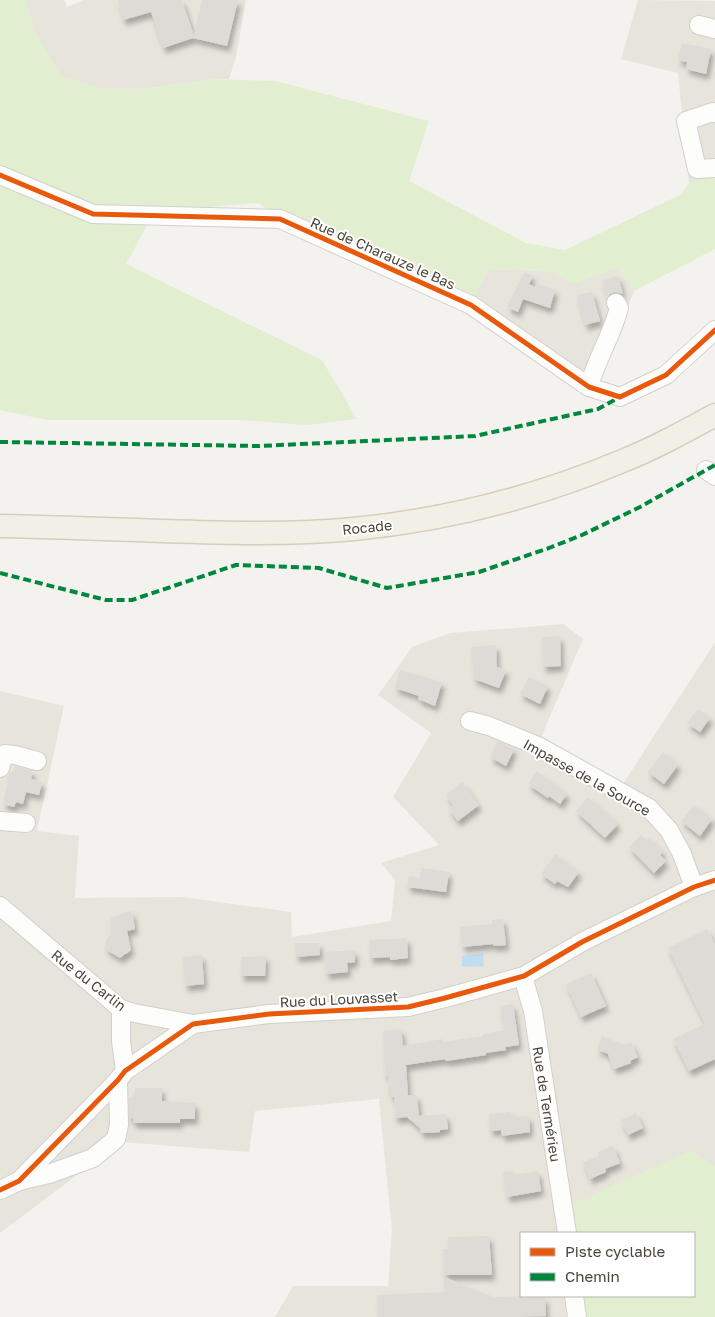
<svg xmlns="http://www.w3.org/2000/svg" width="715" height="1317" font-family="'Golos Text',sans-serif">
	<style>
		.residential { fill: #e7e4dc }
		.green { fill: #e1eecf }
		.water { fill: #c0ddf1 }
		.building { fill: #dedbd6; filter: url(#shadow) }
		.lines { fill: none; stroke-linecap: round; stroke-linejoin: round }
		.minor-casing { stroke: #d2d0cb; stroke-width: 20 }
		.major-casing { stroke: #d6cebb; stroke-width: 25 }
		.minor { stroke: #fdfdfc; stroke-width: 18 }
		.major { stroke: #f2efe6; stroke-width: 22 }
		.quiet { stroke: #00873e; stroke-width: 4; stroke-dasharray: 8 4; stroke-linecap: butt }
		.cycleway-casing { stroke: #fff; stroke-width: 8 }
		.cycleway { stroke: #e8590c; stroke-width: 5 }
		.labels { text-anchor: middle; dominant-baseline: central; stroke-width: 4; stroke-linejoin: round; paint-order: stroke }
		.street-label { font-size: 14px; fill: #4b4439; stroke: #fff }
	</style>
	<defs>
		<filter id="shadow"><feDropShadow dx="3" dy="5.5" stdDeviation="2.5" flood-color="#0004"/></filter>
	</defs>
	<rect width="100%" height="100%" fill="#f4f2ee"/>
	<g class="residential">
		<path d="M24,0H64L67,7L84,0H246L236,57L229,79H214L151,88L101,89L60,75L37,36Z"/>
		<path d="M638,0L715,1V172L689,184L678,73L621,59Z"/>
		<path d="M617,268L634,291L602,376L589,387L472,301L489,269L548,271L574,283Z"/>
		<path d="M563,624L583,639L540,740L621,787L715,642V1167L690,1151L573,1233H521V1296H581L583,1317H275L293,1286H388L392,1230L379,1099L255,1111L249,1152L121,1142L0,1233V691L64,706L37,831L79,836L75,898L183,897L291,912L292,937L391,921L395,880L381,863L439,845L393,797L431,733L378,695L412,647L450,633Z"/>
	</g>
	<g class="green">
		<path d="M0,0H24L37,36L60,75L101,89L154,88L214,79L275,81L429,121L409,181L526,243L565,250L680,195L689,184L715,172V249L634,291L617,268L574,283L547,271L489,269L471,305L280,219L259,203L180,209L148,224L126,264L322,360L357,419L307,425L239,420H47L0,410Z"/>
		<path d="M690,1151L715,1167V1317H583L581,1296H694V1233H573L569,1205Z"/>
	</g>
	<path class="water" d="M483,953L484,966L462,967V956Z"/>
	<g class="building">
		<path d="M118,0H182L194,36L202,0H238L227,46L193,38L163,48L151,12L123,20Z"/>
		<path d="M682,43L711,49L706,74L686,69L687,62L678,60Z"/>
		<path d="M524,272L533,276L529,284L536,288L538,284L555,290L550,308L523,299L518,312L507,307Z"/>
		<path d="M618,276L623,294L615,292L610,294L607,298L602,280Z"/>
		<path d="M592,292L600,321L585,325L577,295Z"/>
		<path d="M560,636L561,666L543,667L542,637Z"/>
		<path d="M496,645L497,667L506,670L499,688L474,679L471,647Z"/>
		<path d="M400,670L442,682L435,706L418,699L419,696L395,688Z"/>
		<path d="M529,677L548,686L540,704L520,694Z"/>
		<path d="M698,709L710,718L700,732L687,723Z"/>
		<path d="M498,741L514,749L506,766L490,757Z"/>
		<path d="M663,752L678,765L664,784L648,772Z"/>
		<path d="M15,766L33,771L31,779L42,782L39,795L26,792L23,804L16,802L14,807L3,804L8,783L7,779L8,775L14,770Z"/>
		<path d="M537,771L567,794L560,804L549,796L548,798L528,784Z"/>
		<path d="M462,782L479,805L458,821L449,809L453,805L446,795Z"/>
		<path d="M588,797L618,824L605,838L576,811Z"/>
		<path d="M694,805L712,819L700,836L681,821Z"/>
		<path d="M641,835L647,841L649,838L663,852L660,855L666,861L654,873L629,847Z"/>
		<path d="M555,854L579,872L568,887L557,881L555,884L541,874Z"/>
		<path d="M421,868L449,872L446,892L407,887L409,876L420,878Z"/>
		<path d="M132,911L135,929L127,931L131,950L126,954H125L120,958L107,950L105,942L111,933V917L118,916L122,913Z"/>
		<path d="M503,919L506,945L494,946L493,944L462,947L460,927L492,924V920Z"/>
		<path d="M707,929L715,944V1059L689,1071L673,1039L705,1024L668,948Z"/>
		<path d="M407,938L408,958L390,960V957L370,958L369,940Z"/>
		<path d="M295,943H319L320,955L296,957Z"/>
		<path d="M355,950V962L347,963L348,972L326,974L325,952Z"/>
		<path d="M202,955L204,984L185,986L183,957Z"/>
		<path d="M266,956L265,976H241V957Z"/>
		<path d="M591,973L606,1006L581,1017L566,984Z"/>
		<path d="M513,1004L519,1045L505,1047L506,1050L486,1053V1055L446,1061L445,1059L406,1065L408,1095H417L419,1116L446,1114L448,1129L440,1130V1132L421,1133L420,1128L407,1117L395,1118L394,1097H391L390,1090H389L388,1075L385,1076L383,1031L401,1029L403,1046L442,1039L443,1042L483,1036V1034L503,1030L502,1028H504L500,1006Z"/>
		<path d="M602,1036L624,1045L631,1042L638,1057L630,1061L631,1063L614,1069L608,1054L597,1049Z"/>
		<path d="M135,1088H162V1101L195,1103V1119H180V1123H133V1118H129V1098L133,1097Z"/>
		<path d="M511,1112L512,1117L529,1116L530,1132L502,1136L501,1130L490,1131L489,1114Z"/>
		<path d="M636,1113L643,1128L628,1135L621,1120Z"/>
		<path d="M613,1146L620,1163L605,1169L606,1172L590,1179L583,1162L599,1156L598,1152Z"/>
		<path d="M514,1171V1175L538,1171L541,1191L507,1197L503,1172Z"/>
		<path d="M489,1236L492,1275H444L443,1249H448V1237Z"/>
		<path d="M444,1277L493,1297L530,1296V1298L545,1297L546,1316L520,1317H378L377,1295L445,1292Z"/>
	</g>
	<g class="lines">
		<defs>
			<g id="minor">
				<path d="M699,25L715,29"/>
				<path d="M715,113L713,112L686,121L697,169L715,168"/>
				<path d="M0,175L93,214L280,219L471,305L589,387L620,397L666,375L715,330"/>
				<path d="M589,387C596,359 612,336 619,308L616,303"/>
				<path d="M706,470L715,476"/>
				<path d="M470,721L489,726L540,747L649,808L669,830L682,854L694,887"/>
				<path d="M0,768L4,754L15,755L37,761"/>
				<path d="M0,821L26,823"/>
				<path d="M0,906L121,1009L134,1013L193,1024"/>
				<path d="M524,976L526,987L533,1011L567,1233"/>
				<path d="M121,1009V1041L125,1071"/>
				<path d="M19,1181L49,1174L93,1158L116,1139L119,1125L118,1080"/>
				<path d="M0,1190L19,1181L118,1080L125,1071L193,1024L269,1014L408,1007L445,998L524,976L582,942L694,887L715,880"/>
				<path d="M574,1296L577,1317"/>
			</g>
			<path id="major" d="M0,526C54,527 108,529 162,531C226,533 291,535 354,529C446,520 536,497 620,462C653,449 684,432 715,415"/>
		</defs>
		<use href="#minor" class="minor-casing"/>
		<use href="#major" class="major-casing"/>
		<use href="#minor" class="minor"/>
		<use href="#major" class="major"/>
		<g class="quiet">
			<path d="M0,442L259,446L475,436L598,409L620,397"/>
			<path d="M0,573L106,600H132L236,565L319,568L387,588L479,572L549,548L582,535L640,507L715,465"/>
		</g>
		<defs>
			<g id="cycleway">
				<path d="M0,175L93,214L280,219L471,305L589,387L620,397L666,375L715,330"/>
				<path d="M0,1190L19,1181L118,1080L125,1071L193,1024L269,1014L408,1007L445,998L524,976L582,942L694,887L715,880"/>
			</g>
		</defs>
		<use href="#cycleway" class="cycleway-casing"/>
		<use href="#cycleway" class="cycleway"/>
	</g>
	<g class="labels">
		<g class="street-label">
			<text transform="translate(383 253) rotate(24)">Rue de Charauze le Bas</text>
			<text transform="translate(367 527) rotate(-6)">Rocade</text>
			<text transform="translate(587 777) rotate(29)">Impasse de la Source</text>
			<text transform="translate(89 980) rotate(38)">Rue du Carlin</text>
			<text transform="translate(339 999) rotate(-3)">Rue du Louvasset</text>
			<text transform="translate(547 1104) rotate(81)">Rue de Termérieu</text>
		</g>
	</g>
	<rect x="520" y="1232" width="175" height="65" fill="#ffffff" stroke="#b7b4b0"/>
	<rect x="530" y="1248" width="25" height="8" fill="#e8590c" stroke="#b7b4b0"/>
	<text x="565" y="1257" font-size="15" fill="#4b4439">Piste cyclable</text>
	<rect x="530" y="1273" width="25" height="8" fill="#00873e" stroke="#b7b4b0"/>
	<text x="565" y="1282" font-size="15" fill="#4b4439">Chemin</text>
</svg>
